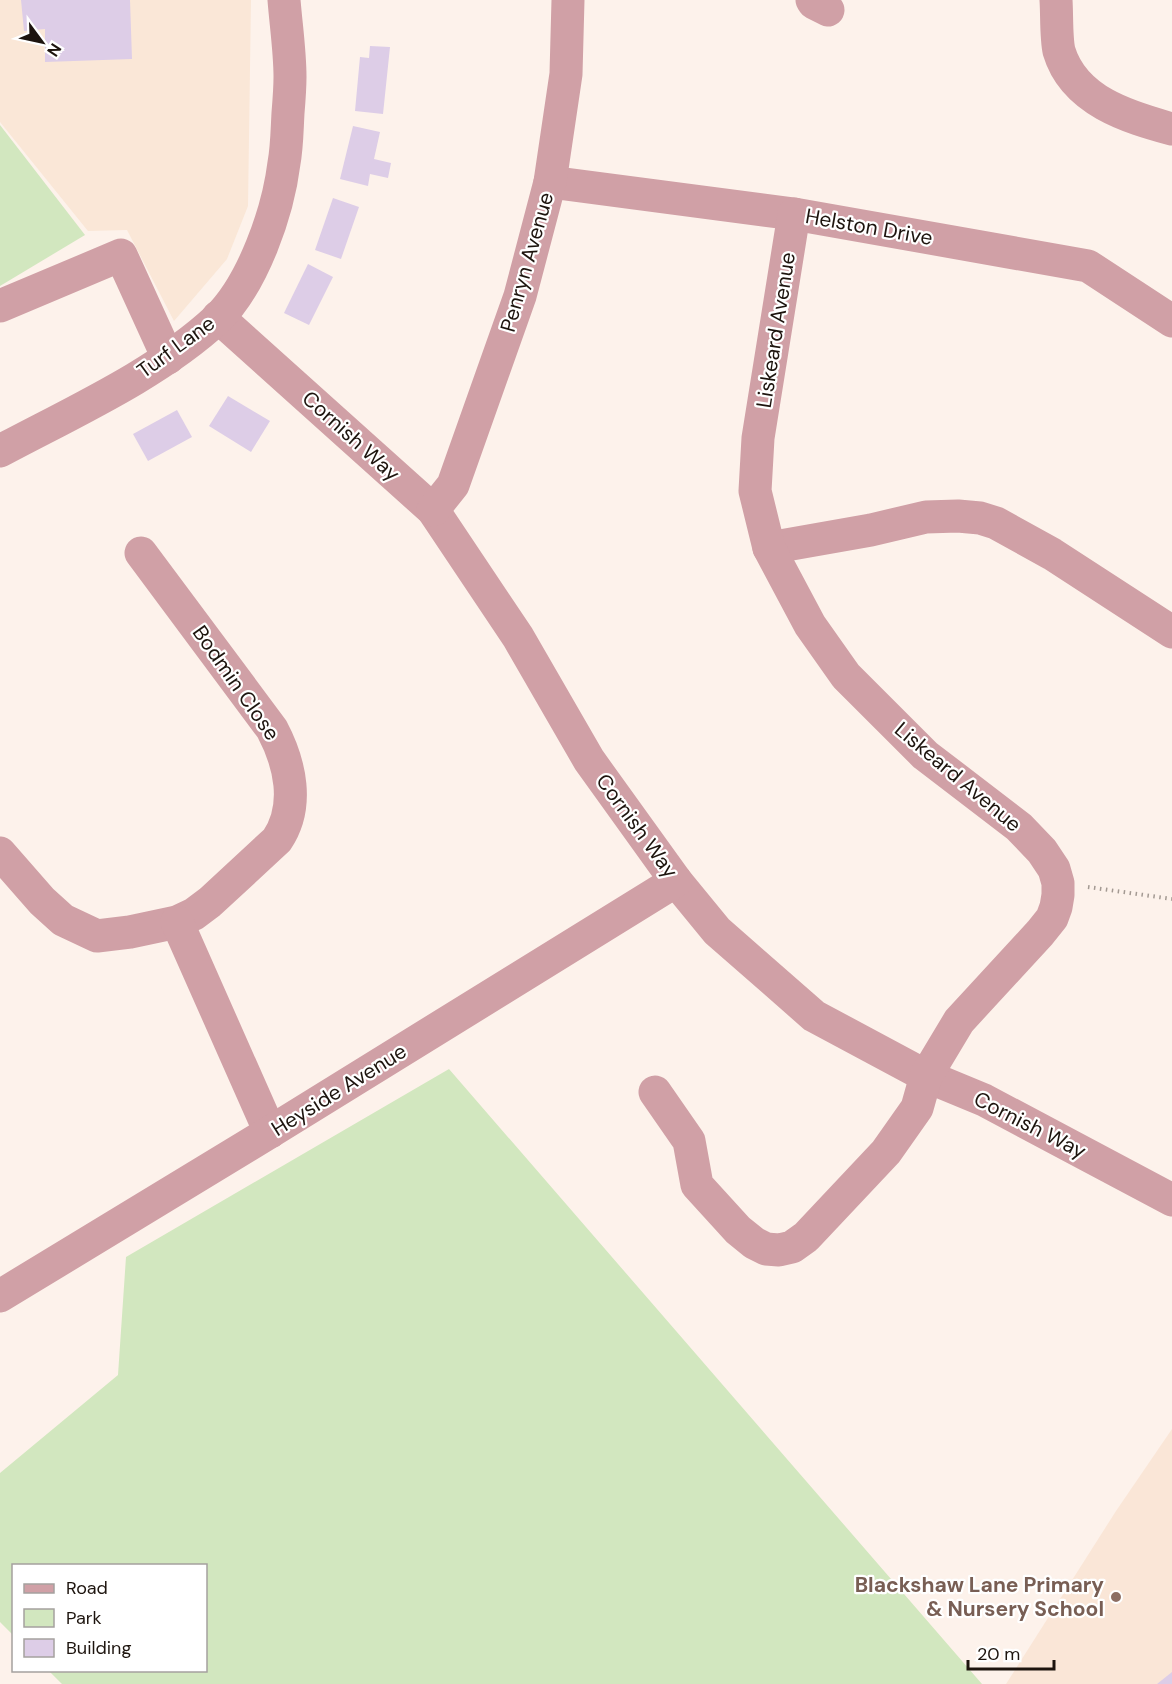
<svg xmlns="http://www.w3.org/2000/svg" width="1172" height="1684" font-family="'DM Sans',sans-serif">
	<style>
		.built { fill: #fae6d7 }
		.industrial { fill: #fae7d7 }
		.green { fill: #d2e7bf }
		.building { fill: #ddcde7 }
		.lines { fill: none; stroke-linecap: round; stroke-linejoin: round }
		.path { stroke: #a39992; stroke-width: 4; stroke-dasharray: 1.5 4.5; stroke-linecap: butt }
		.minor { stroke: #d0a0a6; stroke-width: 33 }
		.education-dot { fill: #8d6e63; stroke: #fff; stroke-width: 2 }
		.labels { text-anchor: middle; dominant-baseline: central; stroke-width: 4.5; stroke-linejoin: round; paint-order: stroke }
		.street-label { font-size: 21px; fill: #1d140e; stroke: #fff }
		.education-label { font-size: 21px; font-weight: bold; fill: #785e54; stroke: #fff; text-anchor: end }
	</style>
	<rect width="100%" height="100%" fill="#fdf2eb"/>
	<path class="built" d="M1172,1429V1684H1006L1116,1511Z"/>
	<path class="industrial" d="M0,0H251L248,206L227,259L174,321L127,230L88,231L0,122Z"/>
	<g class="green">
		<path d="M0,125L85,235L0,286Z"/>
		<path d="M449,1069L982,1684H62L49,1671L206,1670V1566H14L13,1635L0,1622V1473L118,1375L126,1257Z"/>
	</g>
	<g class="building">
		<path d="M21,0H130L132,59L45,62V29L24,31Z"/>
		<path d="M370,46L390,47L383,114L355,111L360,57L369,58Z"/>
		<path d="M353,126L380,132L374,159L391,163L388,178L370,174L368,186L340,179Z"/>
		<path d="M333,198L359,207L341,259L315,250Z"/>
		<path d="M308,264L333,277L309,325L284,313Z"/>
		<path d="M228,396L270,421L251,452L209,426Z"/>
		<path d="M177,410L192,437L148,461L133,434Z"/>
		<path d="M1172,1672V1684H1157Z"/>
	</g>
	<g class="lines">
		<path class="path" d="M1088,887L1172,899"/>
		<g class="minor">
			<path d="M812,0L814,3L828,10"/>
			<path d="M1056,0C1057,14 1056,38 1059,51C1074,101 1128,117 1172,129"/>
			<path d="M550,182L794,214L1088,266L1172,321"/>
			<path d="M0,306L121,255L168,358"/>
			<path d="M218,317L433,510L518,637L589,760L676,881L717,931L814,1016L926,1076L984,1100L1172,1200"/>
			<path d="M0,451C71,413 158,374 217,319C253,284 278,212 284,163C287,147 287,130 288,113C289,101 290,89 290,77C290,52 286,25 284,0"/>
			<path d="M433,510L453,485L520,296L550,182L566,74L568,0"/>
			<path d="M769,548L871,530L926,517L958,516L980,518L996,523L1052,554L1172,632"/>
			<path d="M0,853L42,901L63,920L97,936L130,932L177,922L194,914L210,902L277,840C300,806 290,763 272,729L141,553"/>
			<path d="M177,922L270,1132"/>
			<path d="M655,1092L689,1141L697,1185L738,1230L754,1243L766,1249L779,1250L792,1247L806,1237L886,1152L917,1108L926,1076L959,1021L1040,933L1052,918L1056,907L1058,895V883L1054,869L1042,851L1019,827L925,755L846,676L810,625L769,548L755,491L758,438L794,214"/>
			<path d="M0,1296L270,1132L676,881"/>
		</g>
	</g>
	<circle class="education-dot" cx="1116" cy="1597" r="6"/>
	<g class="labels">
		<g class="street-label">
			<text transform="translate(869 227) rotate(10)">Helston Drive</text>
			<text transform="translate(527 262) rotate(-74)">Penryn Avenue</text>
			<text transform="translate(776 330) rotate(-81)">Liskeard Avenue</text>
			<text transform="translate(176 347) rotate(-36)">Turf Lane</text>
			<text transform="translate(351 436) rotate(42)">Cornish Way</text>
			<text transform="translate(236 683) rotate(55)">Bodmin Close</text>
			<text transform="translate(958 777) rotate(40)">Liskeard Avenue</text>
			<text transform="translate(637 826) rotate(54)">Cornish Way</text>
			<text transform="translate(339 1090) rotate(-32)">Heyside Avenue</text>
			<text transform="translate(1030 1125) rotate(27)">Cornish Way</text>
		</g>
		<g class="education-label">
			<text x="1104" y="1585">Blackshaw Lane Primary<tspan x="1104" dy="24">&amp; Nursery School</tspan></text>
		</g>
	</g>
	<rect x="12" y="1564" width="195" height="108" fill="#ffffff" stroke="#a5a19f" stroke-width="1.5"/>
	<rect x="24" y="1584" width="30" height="9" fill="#d0a0a6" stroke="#a5a19f" stroke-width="1.5"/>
	<text x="66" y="1594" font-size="18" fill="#1d140e">Road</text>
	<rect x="24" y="1609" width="30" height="18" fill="#d2e7bf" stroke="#a5a19f" stroke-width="1.5"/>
	<text x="66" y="1624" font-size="18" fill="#1d140e">Park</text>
	<rect x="24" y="1639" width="30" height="18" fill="#ddcde7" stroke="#a5a19f" stroke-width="1.5"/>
	<text x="66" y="1654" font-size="18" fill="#1d140e">Building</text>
	<g transform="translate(42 42) rotate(123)" stroke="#ffffff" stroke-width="4.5" paint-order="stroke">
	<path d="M0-4.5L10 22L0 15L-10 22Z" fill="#1d140e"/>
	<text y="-9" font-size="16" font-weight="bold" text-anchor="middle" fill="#1d140e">N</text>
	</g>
	<path d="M968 1660v9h86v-9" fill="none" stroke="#1d140e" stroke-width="3"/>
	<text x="977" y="1660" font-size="18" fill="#1d140e" stroke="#ffffff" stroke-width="4.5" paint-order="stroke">20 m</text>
</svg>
